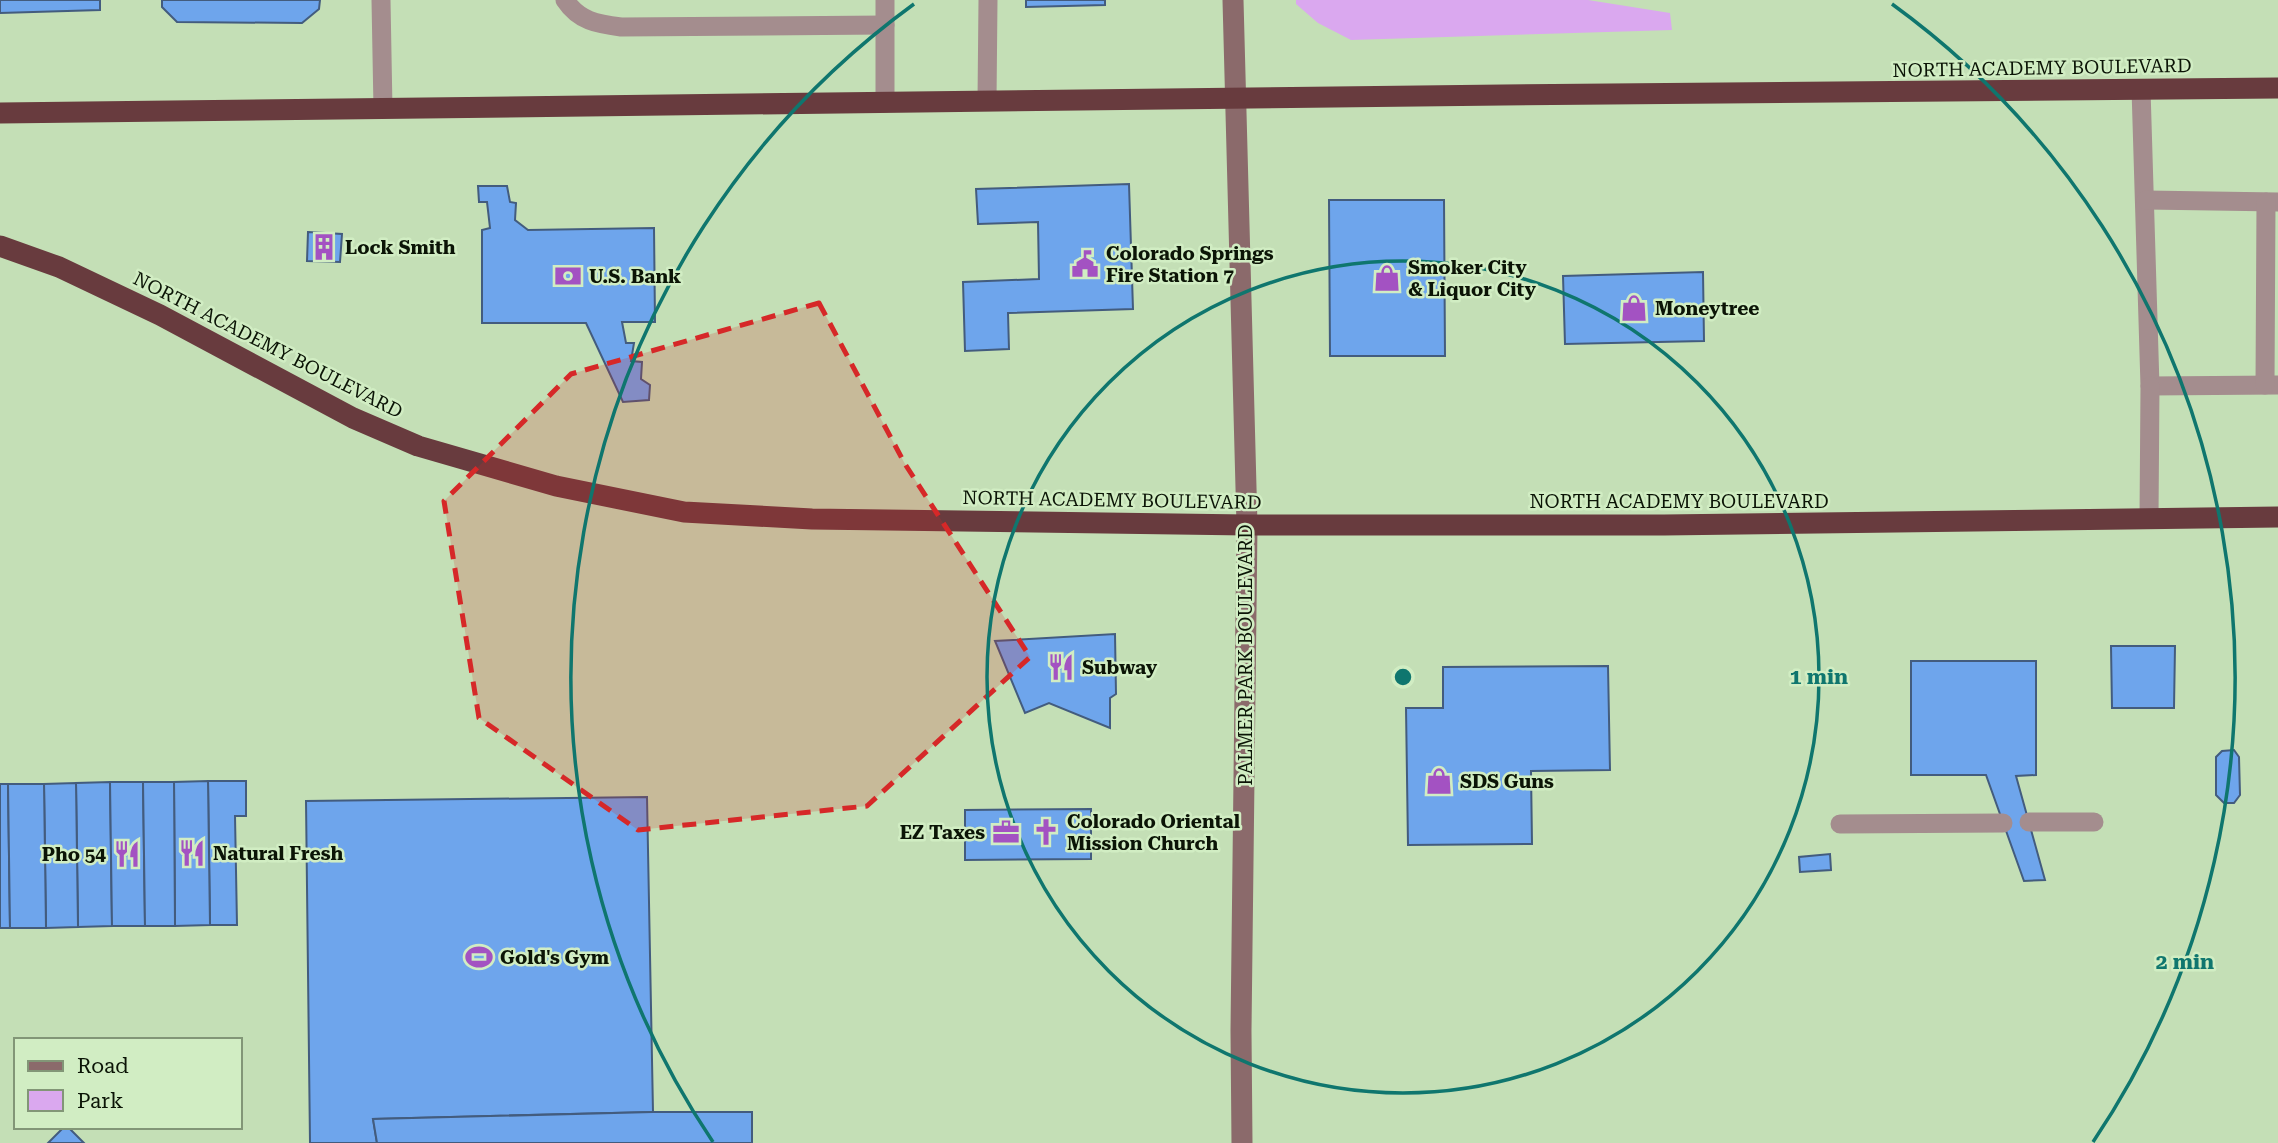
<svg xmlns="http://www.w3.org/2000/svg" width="2278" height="1143" font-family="'Roboto Serif',serif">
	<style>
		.green { fill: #daa8ef }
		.building { fill: #6ea5ec; stroke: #435c7e; stroke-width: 2 }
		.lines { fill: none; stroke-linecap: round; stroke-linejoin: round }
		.lane { stroke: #a48d8e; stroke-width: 19 }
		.secondary { stroke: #8b6a6b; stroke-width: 21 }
		.highway { stroke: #683b3e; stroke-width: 21 }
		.marked { fill: #d62828; fill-opacity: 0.2; stroke: #d62828; stroke-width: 5; stroke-dasharray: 14 9; stroke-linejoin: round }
		.ring { fill: none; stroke: #0f766e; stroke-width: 3.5 }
		.labels { text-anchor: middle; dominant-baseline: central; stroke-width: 5; stroke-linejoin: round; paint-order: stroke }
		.street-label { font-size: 19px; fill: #0b1406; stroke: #d1edc3 }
		.poi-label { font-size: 19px; font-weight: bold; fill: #0b1406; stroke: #d1edc3; text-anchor: start }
		.centre { fill: #0f766e; stroke: #d1edc3; stroke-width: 3.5 }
		.ring-label { font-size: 21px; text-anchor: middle; font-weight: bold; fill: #0f766e; stroke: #d1edc3; stroke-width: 5; stroke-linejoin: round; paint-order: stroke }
	</style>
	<rect width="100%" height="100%" fill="#c4dfb6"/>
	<path class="green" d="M1296,0H1588L1670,13L1672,30L1351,40L1318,23L1296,4Z"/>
	<g class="building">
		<path d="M0,0H100V10L0,13Z"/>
		<path d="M162,0H320L319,9L302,23L177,22L162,7Z"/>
		<path d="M1026,0H1105V5L1026,7Z"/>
		<path d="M1129,184L1133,309L1008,313L1009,349L965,351L963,282L1039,279L1038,222L978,224L976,189Z"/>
		<path d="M478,186H507L510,202L516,203L515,220L528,230L654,228L655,322H622L626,343H634L631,361L642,362L641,379L650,385L649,400L623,402L586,323H482V230L490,228L487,202H479Z"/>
		<path d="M1329,200H1444L1445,356H1330Z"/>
		<path d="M308,232L342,234L340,262L307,261Z"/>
		<path d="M1703,272L1704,341L1565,344L1563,276Z"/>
		<path d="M1115,634L1116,694L1110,698V728L1049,703L1025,713L995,641Z"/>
		<path d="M2111,646H2175L2174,708H2112Z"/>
		<path d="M1911,661H2036V775L2016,776L2045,880L2024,881L1986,775H1911Z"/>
		<path d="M1608,666L1610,770L1531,771L1532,844L1408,845L1406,708H1443V667Z"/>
		<path d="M2234,750L2239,757L2240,795L2234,803H2224L2216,795V757L2222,751Z"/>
		<path d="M208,781H246V816H235L237,925H210Z"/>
		<path d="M208,781L210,925L175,926L174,782Z"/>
		<path d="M110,782L112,926L78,927L76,783Z"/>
		<path d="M110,782H143L145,926H112Z"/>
		<path d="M143,782H174L175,926H145Z"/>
		<path d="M76,783L78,927L46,928L44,784Z"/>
		<path d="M0,784H8L10,928H0Z"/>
		<path d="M8,784H44L46,928H10Z"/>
		<path d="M647,797L653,1112L373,1119L377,1143H310L306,801Z"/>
		<path d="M1091,809V859L965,860V810Z"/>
		<path d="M1830,854L1831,870L1800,872L1799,857Z"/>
		<path d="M653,1112H752V1143H377L373,1119Z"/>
		<path d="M64,1127H68L84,1143H48Z"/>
	</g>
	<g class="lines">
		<g class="lane">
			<path d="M381,0L383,109"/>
			<path d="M565,0C579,21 597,24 621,27L885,25"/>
			<path d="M2141,89L2150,386L2278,385"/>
			<path d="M987,101L988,0"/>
			<path d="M885,103V0"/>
			<path d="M2146,200L2278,202"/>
			<path d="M2265,385L2266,202"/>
			<path d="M2149,519L2150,386"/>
			<path d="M2029,822H2094"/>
			<path d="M1840,824L2003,823"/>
		</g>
		<path class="secondary" d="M1233,0L1247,525L1241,1031L1242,1143"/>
		<g class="highway">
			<path d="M0,113L1503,95L2278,88"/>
			<path d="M0,246L59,267L160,315L353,418L418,446L556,486L684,512L812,519L1247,525H1664L2278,517"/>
		</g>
	</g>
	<path class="marked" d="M819,303L905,464L1030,657L867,806L638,830L479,718L444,501L571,374Z"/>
	<g class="ring">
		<circle cx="1403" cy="677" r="416"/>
		<path d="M713 1142A832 832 0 0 1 914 4M1892 4A832 832 0 0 1 2093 1142"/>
	</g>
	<defs>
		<symbol id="building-bare" viewBox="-9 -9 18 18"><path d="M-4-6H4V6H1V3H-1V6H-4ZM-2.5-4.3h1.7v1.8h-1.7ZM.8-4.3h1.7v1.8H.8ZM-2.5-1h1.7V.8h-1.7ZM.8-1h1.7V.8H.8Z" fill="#a352c2" stroke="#d1edc3" stroke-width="2.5" paint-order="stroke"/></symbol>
		<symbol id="civic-bare" viewBox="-9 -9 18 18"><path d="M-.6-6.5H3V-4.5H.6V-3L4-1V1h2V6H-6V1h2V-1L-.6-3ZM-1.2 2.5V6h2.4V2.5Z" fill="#a352c2" stroke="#d1edc3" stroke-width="2.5" paint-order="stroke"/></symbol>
		<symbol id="bank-bare" viewBox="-9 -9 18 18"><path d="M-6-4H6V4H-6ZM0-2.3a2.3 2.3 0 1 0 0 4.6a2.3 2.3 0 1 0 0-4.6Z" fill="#a352c2" stroke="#d1edc3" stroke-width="2.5" paint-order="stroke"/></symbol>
		<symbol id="shop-bare" viewBox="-9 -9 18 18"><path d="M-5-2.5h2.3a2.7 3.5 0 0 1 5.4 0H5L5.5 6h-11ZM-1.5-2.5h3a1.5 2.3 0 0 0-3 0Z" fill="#a352c2" stroke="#d1edc3" stroke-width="2.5" paint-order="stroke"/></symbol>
		<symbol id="restaurant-bare" viewBox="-9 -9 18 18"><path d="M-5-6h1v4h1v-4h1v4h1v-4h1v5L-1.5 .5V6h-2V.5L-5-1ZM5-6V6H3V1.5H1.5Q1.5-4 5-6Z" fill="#a352c2" stroke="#d1edc3" stroke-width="2.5" paint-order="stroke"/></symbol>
		<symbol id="office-bare" viewBox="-9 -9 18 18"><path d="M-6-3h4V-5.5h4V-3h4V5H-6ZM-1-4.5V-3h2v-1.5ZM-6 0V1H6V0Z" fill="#a352c2" stroke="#d1edc3" stroke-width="2.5" paint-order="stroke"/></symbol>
		<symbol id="church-bare" viewBox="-9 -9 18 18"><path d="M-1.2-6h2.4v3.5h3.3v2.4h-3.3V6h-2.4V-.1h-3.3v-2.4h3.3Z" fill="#a352c2" stroke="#d1edc3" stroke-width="2.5" paint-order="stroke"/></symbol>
		<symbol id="stadium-bare" viewBox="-9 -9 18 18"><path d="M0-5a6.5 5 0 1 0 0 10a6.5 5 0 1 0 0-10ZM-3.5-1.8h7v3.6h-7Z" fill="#a352c2" stroke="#d1edc3" stroke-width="2.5" paint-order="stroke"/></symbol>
	</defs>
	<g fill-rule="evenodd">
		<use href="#building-bare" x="305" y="228" width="38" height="38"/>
		<use href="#civic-bare" x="1066" y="245" width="38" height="38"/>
		<use href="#bank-bare" x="549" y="257" width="38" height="38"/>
		<use href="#shop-bare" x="1368" y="259" width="38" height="38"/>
		<use href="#shop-bare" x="1615" y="289" width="38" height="38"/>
		<use href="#restaurant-bare" x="1042" y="648" width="38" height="38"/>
		<use href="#shop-bare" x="1420" y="762" width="38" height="38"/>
		<use href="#office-bare" x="987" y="813" width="38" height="38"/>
		<use href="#church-bare" x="1027" y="813" width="38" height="38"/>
		<use href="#restaurant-bare" x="173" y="834" width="38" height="38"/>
		<use href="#restaurant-bare" x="108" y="835" width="38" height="38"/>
		<use href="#stadium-bare" x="460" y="938" width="38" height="38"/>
	</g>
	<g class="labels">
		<g class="street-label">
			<text transform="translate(2042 68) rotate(-1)">NORTH ACADEMY BOULEVARD</text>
			<text transform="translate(268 345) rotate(27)">NORTH ACADEMY BOULEVARD</text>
			<text transform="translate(1112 500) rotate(1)">NORTH ACADEMY BOULEVARD</text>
			<text x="1679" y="501">NORTH ACADEMY BOULEVARD</text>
			<text transform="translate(1245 655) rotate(-90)">PALMER PARK BOULEVARD</text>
		</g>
		<g class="poi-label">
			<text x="345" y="247">Lock Smith</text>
			<text x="1106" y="253">Colorado Springs<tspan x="1106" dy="22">Fire Station 7</tspan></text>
			<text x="1408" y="267">Smoker City<tspan x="1408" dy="22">&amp; Liquor City</tspan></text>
			<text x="589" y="276">U.S. Bank</text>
			<text x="1655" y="308">Moneytree</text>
			<text x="1082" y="667">Subway</text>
			<text x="1460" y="781">SDS Guns</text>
			<text x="1067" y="821">Colorado Oriental<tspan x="1067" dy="22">Mission Church</tspan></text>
			<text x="985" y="832" text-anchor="end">EZ Taxes</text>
			<text x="213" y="853">Natural Fresh</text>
			<text x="106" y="854" text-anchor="end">Pho 54</text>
			<text x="500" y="957">Gold's Gym</text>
		</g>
	</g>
	<circle cx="1403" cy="677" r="10" class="centre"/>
	<g class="ring-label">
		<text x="1819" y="684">1 min</text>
		<text x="2185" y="969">2 min</text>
	</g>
	<rect x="14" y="1038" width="228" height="91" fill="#d1edc3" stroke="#829677" stroke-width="2"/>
	<rect x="28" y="1061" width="35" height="10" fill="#8b6a6b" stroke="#829677" stroke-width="2"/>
	<text x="77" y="1073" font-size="21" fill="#0b1406">Road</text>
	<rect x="28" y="1090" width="35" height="21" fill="#daa8ef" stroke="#829677" stroke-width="2"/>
	<text x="77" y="1108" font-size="21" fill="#0b1406">Park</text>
</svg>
